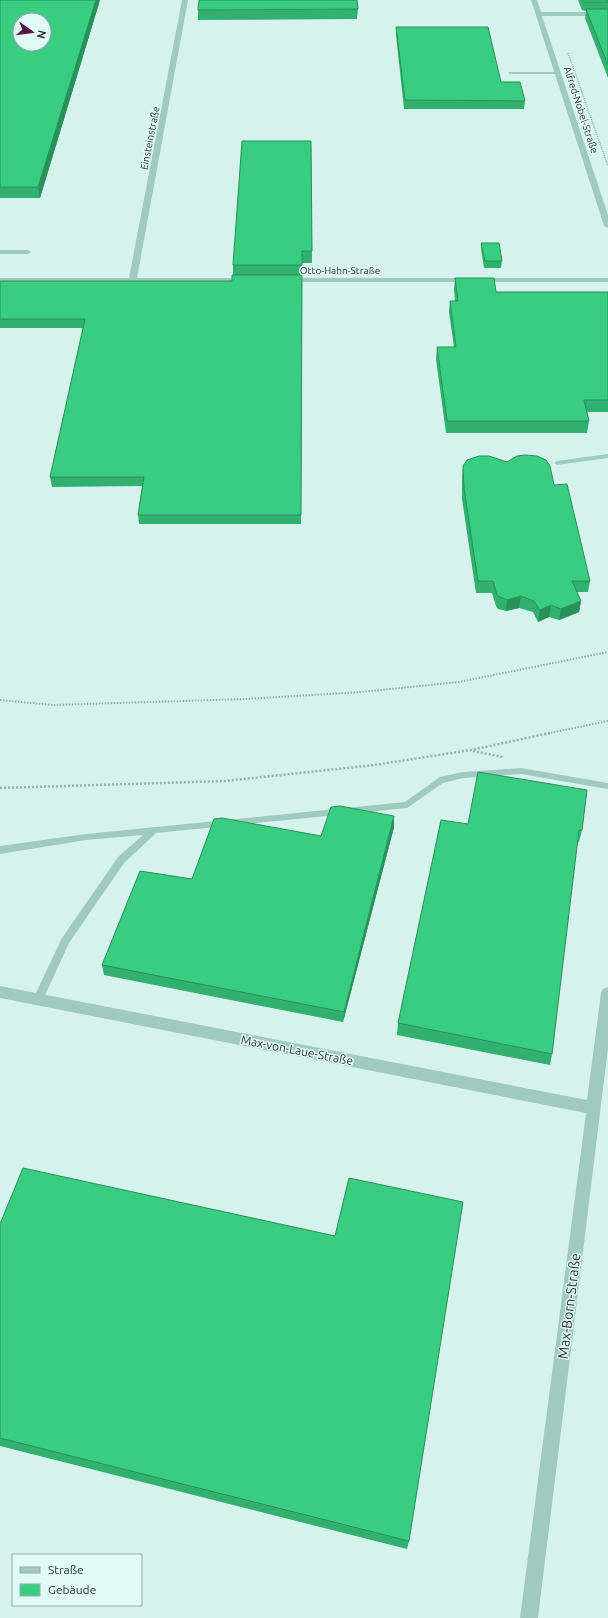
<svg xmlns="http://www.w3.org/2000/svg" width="608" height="1618" font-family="Ubuntu,sans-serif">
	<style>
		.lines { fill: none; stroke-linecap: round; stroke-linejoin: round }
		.path-far2 { stroke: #8cb6a8; stroke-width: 1.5; stroke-dasharray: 1 1; stroke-linecap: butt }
		.path-far1 { stroke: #8cb6a8; stroke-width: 2; stroke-dasharray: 1.5 1.5; stroke-linecap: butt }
		.path { stroke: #8cb6a8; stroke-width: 2.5; stroke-dasharray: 2 2; stroke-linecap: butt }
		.lane { fill: #a1cabe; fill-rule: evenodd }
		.street { fill: #a1cabe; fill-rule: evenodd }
		.wall { fill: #31b06f }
		.shaded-wall { fill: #28905a }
		.building { fill: #39cd81; stroke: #28905a; fill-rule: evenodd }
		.labels { text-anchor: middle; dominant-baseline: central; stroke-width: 3; stroke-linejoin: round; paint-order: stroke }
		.far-street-label { font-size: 10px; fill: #24342d; stroke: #e2faf5 }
		.street-label { font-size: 12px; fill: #24342d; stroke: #e2faf5 }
		.near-street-label { font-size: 14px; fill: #24342d; stroke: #e2faf5 }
	</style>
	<rect width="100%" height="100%" fill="#d6f2ec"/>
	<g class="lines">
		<path class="path-far2" d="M568,53L608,166"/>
		<g class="path-far1">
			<path d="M0,700L53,705L247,699L361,692L459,682L608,652"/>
			<path d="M545,734L608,721"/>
		</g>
		<g class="path">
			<path d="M473,751L503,757"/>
			<path d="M0,788L225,781L374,765L471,750L550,733"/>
		</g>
		<g class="lane">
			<path d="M508,72H558L560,73L558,74H510Z"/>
			<path d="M0,250H28L31,252L28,254H0Z"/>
			<path d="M608,454V458L557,465L554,463L557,461Z"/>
			<path d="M521,768L608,783V789L521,774L463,778L443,783L407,808L156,833L124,863L69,943L42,1002L38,1003L34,1002L33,999L62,938L118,857L143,835L86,840L0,854V846L86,834L405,802L440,777L463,772Z"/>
		</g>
		<g class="street">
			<path d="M182,0H188L137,278H247L251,280L247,282H0V278H129Z"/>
			<path d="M531,0H537L541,12H608V16H542L608,215V228L604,226Z"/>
			<rect x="282" y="278" width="326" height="4"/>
			<path d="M0,986L587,1100L601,993L603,989L608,987V1048L538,1618H520L586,1113L0,998Z"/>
		</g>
	</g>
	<g class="wall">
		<path d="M0,0H100L40,198H0Z"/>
		<path d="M578,0H608V78L585,18L586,11L582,10Z"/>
		<path d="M358,9L357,19L198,20V10Z"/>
		<path d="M396,27L501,82L525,101L524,109H404L396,35Z"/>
		<path d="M311,141L312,263H302L301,524H139L138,515L142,486L52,487L50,477L83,328H0V281H232L233,275V265Z"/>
		<path d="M481,243L502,261L501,268H484L481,249Z"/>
		<path d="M455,278L496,292H608V412H587L589,421L587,433H446L436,359L437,347H454L449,312L450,301H455L454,290Z"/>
		<path d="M463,466L554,485L590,581L588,592H577L581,601L579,612L559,620L549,617L538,622L533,612L519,608L506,611L498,609L496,606L492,593H476L462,499V477Z"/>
		<path d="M394,816V827L343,1022L104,975L102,965L192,879L321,836Z"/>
		<path d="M468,824L582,830L579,842H577L552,1054L550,1065L397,1035L398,1023Z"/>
		<path d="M0,1224L409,1541L407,1549L0,1446Z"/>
	</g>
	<g class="shaded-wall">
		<path d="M96,0H100L40,198L38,187Z"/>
		<path d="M521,596L519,608L506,611L507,600Z"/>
		<path d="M581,601L579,612L559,620L561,609Z"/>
		<path d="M551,605L549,617L538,622L540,610Z"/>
		<path d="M394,816V827L343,1022L344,1012Z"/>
	</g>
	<g class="building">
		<path d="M0,0H96L38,187H0ZM20,20H44V44H20Z"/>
		<path d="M199,0H357L358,9L198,10Z"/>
		<path d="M583,0H608V2H584Z"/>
		<path d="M586,9H608V65Z"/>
		<path d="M396,27H488L501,82H520L525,101L405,100Z"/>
		<path d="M242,141H311L312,251H302V265H233Z"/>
		<path d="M481,243H499L502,261H485Z"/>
		<path d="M232,275H302L301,515H138L144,477H50L85,319H0V281H232Z"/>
		<path d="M455,278H494L496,292H608V400H584L589,421H447L437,347H456L450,301H458Z"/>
		<path d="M525,455L537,456L546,460L550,466L554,485L567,484L590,581H572L581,601L561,609L551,605L540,610L534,601L521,596L507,600L500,597L497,595L493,581H478L464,488L463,466L467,460L479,456H489L507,462L517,456Z"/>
		<path d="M478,772L587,790L582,830H579L552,1054L398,1023L441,820L468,824Z"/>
		<path d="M340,806L394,816L344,1012L102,965L140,871L192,879L214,819L222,818L321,836L331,807Z"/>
		<path d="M23,1168L335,1236L349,1178L463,1202L409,1541L0,1438V1224Z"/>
	</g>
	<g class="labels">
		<g class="far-street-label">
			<text transform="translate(581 110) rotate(72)">Alfred-Nobel-Straße</text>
			<text transform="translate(150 138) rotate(-79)">Einsteinstraße</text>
			<text x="340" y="270">Otto-Hahn-Straße</text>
		</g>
		<g class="street-label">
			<text transform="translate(297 1050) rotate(11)">Max-von-Laue-Straße</text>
		</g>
		<g class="near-street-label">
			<text transform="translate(569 1306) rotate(-83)">Max-Born-Straße</text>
		</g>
	</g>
	<rect x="12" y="1554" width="130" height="52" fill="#e2faf5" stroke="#96aba5"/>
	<rect x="20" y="1567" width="20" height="6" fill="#a1cabe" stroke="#96aba5"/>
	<text x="48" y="1574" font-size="12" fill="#24342d">Straße</text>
	<rect x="20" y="1584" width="20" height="12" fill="#39cd81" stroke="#96aba5"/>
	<text x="48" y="1594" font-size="12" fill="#24342d">Gebäude</text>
	<g transform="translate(32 32) rotate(104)"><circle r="19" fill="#e2faf5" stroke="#96aba5"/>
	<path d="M0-3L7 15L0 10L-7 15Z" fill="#571843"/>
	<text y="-6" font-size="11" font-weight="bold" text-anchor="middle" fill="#24342d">N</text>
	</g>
</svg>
